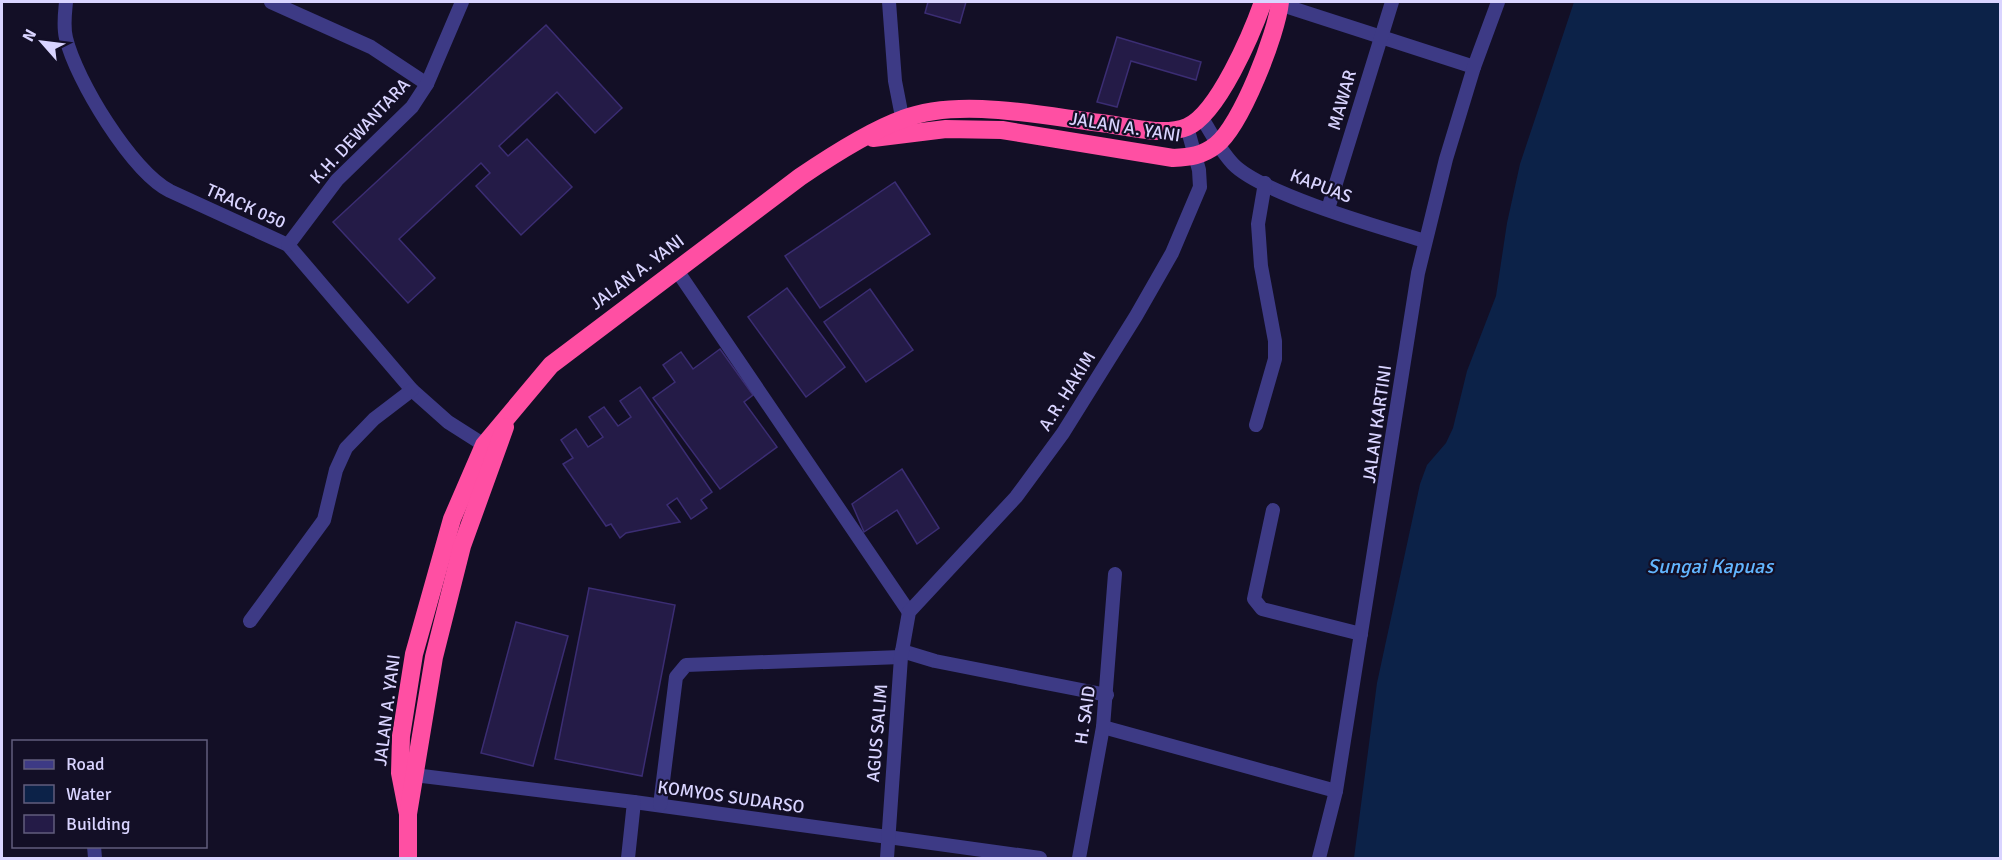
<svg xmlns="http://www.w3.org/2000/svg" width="2002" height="860" font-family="Signika,sans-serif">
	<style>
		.water { fill: #0c2248 }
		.building { fill: #241b47; stroke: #3b2d73; stroke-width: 1.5 }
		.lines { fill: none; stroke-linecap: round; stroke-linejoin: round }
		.street { stroke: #3d3a85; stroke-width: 14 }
		.highway { stroke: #ff4fa3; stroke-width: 18 }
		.labels { text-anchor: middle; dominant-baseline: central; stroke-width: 4.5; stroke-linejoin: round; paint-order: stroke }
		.street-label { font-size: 18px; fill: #d9d4ff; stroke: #130f26 }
		.water-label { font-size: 20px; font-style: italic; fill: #62b6ff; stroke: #130f26 }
	</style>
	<rect width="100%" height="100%" fill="#130f26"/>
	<path class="water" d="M1574,2H2000V858H1354L1377,683L1420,484L1427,465L1446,443L1453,428L1467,371L1496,296L1507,223L1520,164Z"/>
	<g class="building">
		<path d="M928,2H966L960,23L925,13Z"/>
		<path d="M546,25L622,108L595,133L557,92L499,146L508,156L527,139L572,187L521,235L476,186L490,173L481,163L399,239L435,278L408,303L333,222Z"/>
		<path d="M1117,37L1201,62L1196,80L1131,61L1117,107L1097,102Z"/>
		<path d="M895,182L930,234L820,308L785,256Z"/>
		<path d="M787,288L845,367L806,397L748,317Z"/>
		<path d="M870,289L913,350L866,382L824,322Z"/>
		<path d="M720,349L753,395L744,402L777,447L720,489L653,398L675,382L663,365L681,352L693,369Z"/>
		<path d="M640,387L712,492L701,500L707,508L691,519L677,498L667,505L680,522L626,533L620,538L611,524L606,526L563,464L573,458L561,440L576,429L588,447L603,437L589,417L604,407L618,426L631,417L620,401Z"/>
		<path d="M902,469L939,528L917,544L897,510L864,532L852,504Z"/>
		<path d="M589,588L675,605L642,776L555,759Z"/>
		<path d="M516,622L568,636L533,766L481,753Z"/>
	</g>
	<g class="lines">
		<g class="street">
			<path d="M66,2C65,13 63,26 66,38C76,80 132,172 170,191L288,245L412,390L448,422L492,450"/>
			<path d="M271,2L371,47L427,84"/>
			<path d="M889,2L895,81L904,127"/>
			<path d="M1273,2L1474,67"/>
			<path d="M1202,118C1211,133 1220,150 1233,164C1262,194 1382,228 1425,241"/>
			<path d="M1328,209L1392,2"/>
			<path d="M288,245L337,180L412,107L427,84L462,2"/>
			<path d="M676,269L909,612"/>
			<path d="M1256,425L1275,359V341L1261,266L1258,224L1265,183"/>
			<path d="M1273,510L1254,599L1262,609L1361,634"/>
			<path d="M250,621L324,520L336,470L346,448L374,419L412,390"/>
			<path d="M902,651L935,661L1107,695"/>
			<path d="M1103,727L1336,791"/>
			<path d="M406,774L634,802L1040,858"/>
			<path d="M660,805L676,677L686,665L901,657"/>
			<path d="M94,846L95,858"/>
			<path d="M628,858L634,802"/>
			<path d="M887,858L901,657L909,612L1016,497L1063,433L1136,316L1172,253L1200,187L1199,170L1187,127"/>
			<path d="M1079,858L1103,727L1115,574"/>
			<path d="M1319,858L1336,791L1418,273L1446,159L1474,67L1498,2"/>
		</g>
		<g class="highway">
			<path d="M873,138L946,129L1002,130L1173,158C1190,157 1202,156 1216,145C1241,126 1277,33 1280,2"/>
			<path d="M408,814L400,773L401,736L414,654L452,519L484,445L551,365L800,177C828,158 872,130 903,119C959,97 1043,116 1101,123C1126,126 1163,137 1187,127C1218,114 1252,33 1263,2"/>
			<path d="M408,858V814L434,657L462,546L505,427"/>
		</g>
	</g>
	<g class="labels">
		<g class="street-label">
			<text transform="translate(1342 100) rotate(-74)">MAWAR</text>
			<text transform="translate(1125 127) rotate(9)">JALAN A. YANI</text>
			<text transform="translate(360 131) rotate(-47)">K.H. DEWANTARA</text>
			<text transform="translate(1321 186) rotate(21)">KAPUAS</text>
			<text transform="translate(246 206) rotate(24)">TRACK 050</text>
			<text transform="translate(637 272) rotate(-37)">JALAN A. YANI</text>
			<text transform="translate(1067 391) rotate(-58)">A.R. HAKIM</text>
			<text transform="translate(1377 424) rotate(-82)">JALAN KARTINI</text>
			<text transform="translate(387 710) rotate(-83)">JALAN A. YANI</text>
			<text transform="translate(1085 715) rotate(-82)">H. SAID</text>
			<text transform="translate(877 733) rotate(-85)">AGUS SALIM</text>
			<text transform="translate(731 797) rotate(8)">KOMYOS SUDARSO</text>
		</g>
		<g class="water-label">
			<text x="1710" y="566">Sungai Kapuas</text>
		</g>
	</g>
	<rect width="2002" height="860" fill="none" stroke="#d9d4ff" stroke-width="6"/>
	<rect x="12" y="740" width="195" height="108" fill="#130f26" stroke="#625e7d" stroke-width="1.5"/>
	<rect x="24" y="760" width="30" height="9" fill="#3d3a85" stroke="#625e7d" stroke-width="1.5"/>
	<text x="66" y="770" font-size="18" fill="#d9d4ff">Road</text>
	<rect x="24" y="785" width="30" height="18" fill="#0c2248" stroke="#625e7d" stroke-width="1.5"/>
	<text x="66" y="800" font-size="18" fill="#d9d4ff">Water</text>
	<rect x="24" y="815" width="30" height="18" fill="#241b47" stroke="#625e7d" stroke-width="1.5"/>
	<text x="66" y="830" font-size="18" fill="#d9d4ff">Building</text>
	<g transform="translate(42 42) rotate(298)" stroke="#130f26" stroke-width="4.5" paint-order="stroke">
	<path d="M0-4.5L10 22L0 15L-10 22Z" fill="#d9d4ff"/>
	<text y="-9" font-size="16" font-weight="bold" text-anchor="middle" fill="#d9d4ff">N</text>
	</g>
</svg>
